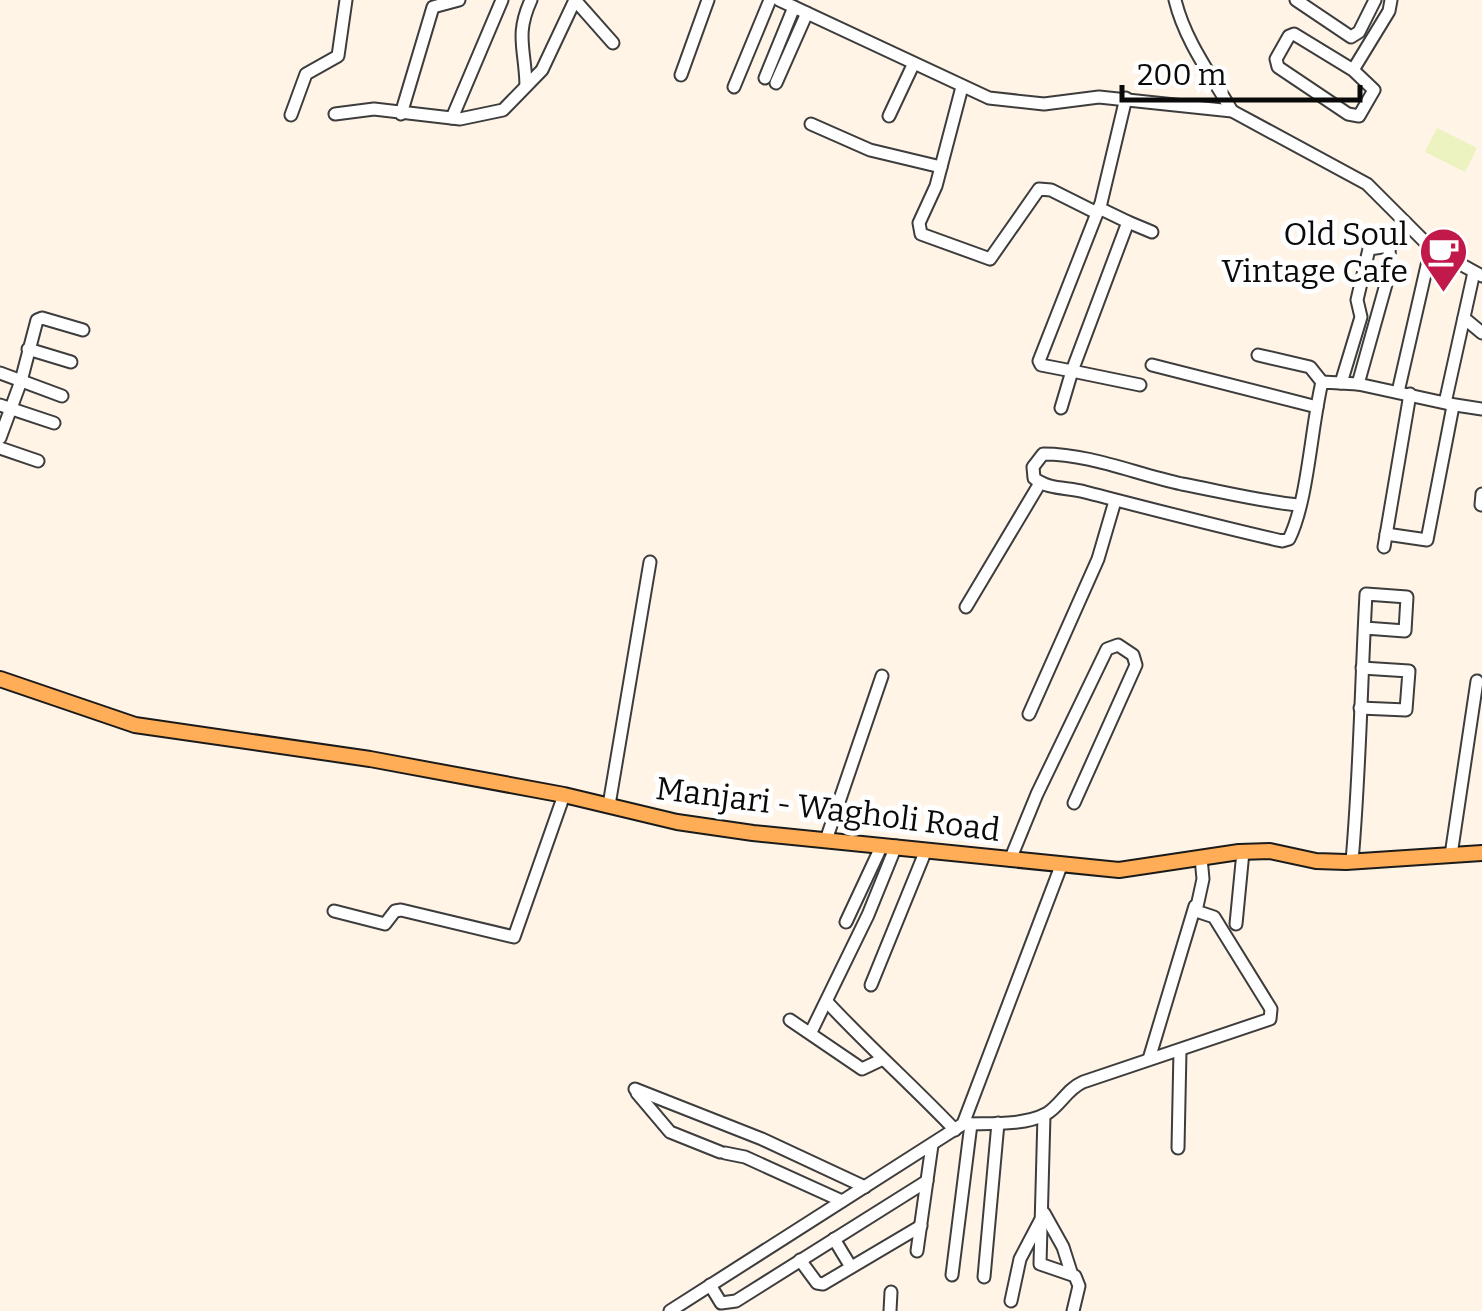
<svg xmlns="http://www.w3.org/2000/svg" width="1482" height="1311" font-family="Bitter,serif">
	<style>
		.pitch { fill: #edf2c1 }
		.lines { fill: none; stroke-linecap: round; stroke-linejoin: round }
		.minor-casing { stroke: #3d3d3d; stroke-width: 15 }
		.major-casing { stroke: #1b1b1b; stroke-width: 18 }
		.minor { stroke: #fff; stroke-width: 11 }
		.major { stroke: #ffad56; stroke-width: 14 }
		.labels { text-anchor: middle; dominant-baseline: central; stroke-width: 10; stroke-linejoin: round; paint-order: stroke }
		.poi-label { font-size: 32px; fill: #0a0a0a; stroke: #fff; text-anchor: end }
		.street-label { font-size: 32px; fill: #0a0a0a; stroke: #fff }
	</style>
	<rect width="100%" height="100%" fill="#fff4e6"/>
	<path class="pitch" d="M1437,128L1477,148L1465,172L1425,152Z"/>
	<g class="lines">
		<defs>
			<g id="minor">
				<path d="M575,0L613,43"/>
				<path d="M779,0L989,98L1044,104L1099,97L1232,111L1367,184L1431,248L1482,276"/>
				<path d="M1175,0C1185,41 1211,75 1232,111"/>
				<path d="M1296,0L1351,37L1359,32L1375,0"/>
				<path d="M1353,70L1374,90L1359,116L1348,114L1278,67L1276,59L1289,36L1294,34L1353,70L1389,11L1391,0"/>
				<path d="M681,75L708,0"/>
				<path d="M765,78L794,7"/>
				<path d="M776,83L807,13"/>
				<path d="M526,85C525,48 515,35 531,0"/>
				<path d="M734,87L770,0"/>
				<path d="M962,87L936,186L919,223L921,234L990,259L1039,189L1051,190L1097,213"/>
				<path d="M335,114L374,109L460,119L503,110L542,70L575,0"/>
				<path d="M401,114L433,7L459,0"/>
				<path d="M291,115L306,74L338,56L346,0"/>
				<path d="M889,116L913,65"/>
				<path d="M452,118L502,0"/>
				<path d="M811,124L870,150L941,167"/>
				<path d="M1099,208L1128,222L1072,371L1140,385"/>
				<path d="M1128,222L1152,232"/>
				<path d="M1464,318L1482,333"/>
				<path d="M28,349L71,362"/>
				<path d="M1258,355L1310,367L1322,382"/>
				<path d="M1152,365L1317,407"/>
				<path d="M0,373L62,396"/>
				<path d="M1341,383L1361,317L1357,300L1369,249L1389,246"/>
				<path d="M1358,384L1390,270L1389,246L1406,223"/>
				<path d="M1398,392L1431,248"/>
				<path d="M1449,404L1482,409"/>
				<path d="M0,405L54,423"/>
				<path d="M1061,408L1072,371L1041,365L1039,361L1101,203L1126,98"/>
				<path d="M0,438L21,381L37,320L42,318L83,330"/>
				<path d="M0,448L38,461"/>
				<path d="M1298,505C1259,501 1220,491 1182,484C1135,474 1091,454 1043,454L1033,467L1034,478C1048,490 1068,487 1085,492C1151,509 1216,526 1282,541L1289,539C1308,501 1311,427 1322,382L1358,384L1445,403L1474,272"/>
				<path d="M1481,505L1482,494"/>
				<path d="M1386,534L1427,540L1453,406"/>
				<path d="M1384,547L1410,394"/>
				<path d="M966,607L1040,483"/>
				<path d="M1360,708L1406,710L1409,671L1362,668"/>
				<path d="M1029,714L1098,559L1115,501"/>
				<path d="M609,805L650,562"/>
				<path d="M826,840L882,676"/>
				<path d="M1451,855L1477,681"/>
				<path d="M1010,860L1037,794L1107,649L1118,645L1133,655L1136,665L1074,803"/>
				<path d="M1352,861C1360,772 1361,683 1366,594L1407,597L1405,631L1365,628"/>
				<path d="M334,911L385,924L395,911L401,910L514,937L564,795"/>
				<path d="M846,922L882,845"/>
				<path d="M1236,924L1243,852"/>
				<path d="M871,985L926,850"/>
				<path d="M828,1003C869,1047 913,1086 955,1130"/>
				<path d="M790,1020L862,1069L881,1060"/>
				<path d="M811,1032L868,915L896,846"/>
				<path d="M1149,1059L1195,906"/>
				<path d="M635,1089L762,1139L865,1187"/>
				<path d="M637,1093L670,1132L720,1152"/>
				<path d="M1044,1115L1040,1264L1075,1276L1079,1286L1073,1311"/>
				<path d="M963,1124C989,1123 1023,1126 1046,1114C1060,1106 1067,1089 1083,1082L1270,1019L1271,1009L1214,917L1196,911L1203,879L1201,858"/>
				<path d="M1178,1148L1180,1050"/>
				<path d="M725,1153L745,1157L842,1201"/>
				<path d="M1044,1213L1063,1247L1071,1272"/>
				<path d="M834,1239L851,1267"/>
				<path d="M917,1251L932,1145"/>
				<path d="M800,1260L817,1283L823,1284L921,1226"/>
				<path d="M952,1275L971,1124"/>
				<path d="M984,1277L998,1123"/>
				<path d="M710,1285L721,1303L736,1301L927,1181"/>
				<path d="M1011,1301L1020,1259L1040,1221"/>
				<path d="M670,1311L963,1124L1061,866"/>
				<path d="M890,1311L891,1292"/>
			</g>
			<path id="major" d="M0,679L135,725L370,759L564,795L677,822L753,833L1119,870L1239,852L1270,851L1316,861L1346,862L1482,853"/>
		</defs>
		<use href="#minor" class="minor-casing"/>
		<use href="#major" class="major-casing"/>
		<use href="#minor" class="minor"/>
		<use href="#major" class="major"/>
	</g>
	<defs>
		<symbol id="cafe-pin" viewBox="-11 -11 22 30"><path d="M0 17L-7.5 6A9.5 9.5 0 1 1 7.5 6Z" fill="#c11a4a" stroke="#fff"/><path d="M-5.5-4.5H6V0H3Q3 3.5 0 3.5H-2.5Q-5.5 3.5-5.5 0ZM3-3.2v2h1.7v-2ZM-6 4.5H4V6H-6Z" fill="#fff"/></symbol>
	</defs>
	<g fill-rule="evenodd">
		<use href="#cafe-pin" x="1416" y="224" width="55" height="75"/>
	</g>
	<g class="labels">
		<g class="poi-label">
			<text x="1408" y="234">Old Soul<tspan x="1408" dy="37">Vintage Cafe</tspan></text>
		</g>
		<g class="street-label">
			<text transform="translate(828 809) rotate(7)">Manjari - Wagholi Road</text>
		</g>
	</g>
	<path d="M1122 85v15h238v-15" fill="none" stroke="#0a0a0a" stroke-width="5"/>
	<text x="1137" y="85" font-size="30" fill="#0a0a0a" stroke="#ffffff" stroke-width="8" paint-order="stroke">200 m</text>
</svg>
